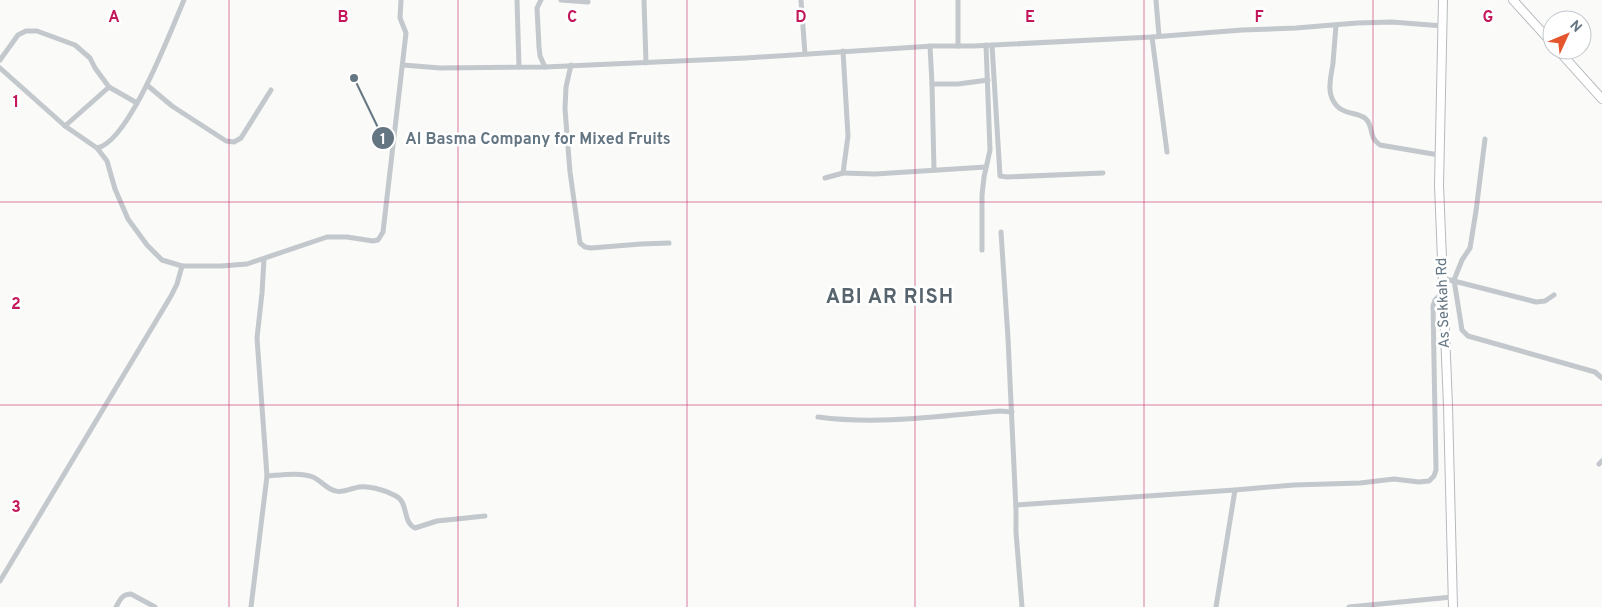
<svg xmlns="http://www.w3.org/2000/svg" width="1602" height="607" font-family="Overpass,sans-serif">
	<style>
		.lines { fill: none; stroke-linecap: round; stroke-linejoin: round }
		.primary-casing { stroke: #b5babe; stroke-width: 10 }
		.minor { stroke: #c3c8cc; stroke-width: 5 }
		.primary { stroke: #fff; stroke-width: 8 }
		.grid { fill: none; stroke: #c2185b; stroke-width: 1; stroke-opacity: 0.55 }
		.labels { text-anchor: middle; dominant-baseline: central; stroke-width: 5; stroke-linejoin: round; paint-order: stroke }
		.street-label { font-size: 15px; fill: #657683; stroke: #fff }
		.district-label { font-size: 20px; font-weight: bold; letter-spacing: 1px; fill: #57646e; stroke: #fff }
		.grid-label { font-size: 16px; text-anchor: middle; font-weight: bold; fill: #c2185b; stroke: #fff; stroke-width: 5; stroke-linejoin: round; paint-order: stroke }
		.leader { fill: none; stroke: #657683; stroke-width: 2 }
		.callout-dot { fill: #657683; stroke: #fff; stroke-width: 2 }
		.mark-label { font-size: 15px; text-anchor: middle; font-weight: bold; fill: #fff }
		.callout-label { font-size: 16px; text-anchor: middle; font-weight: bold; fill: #657683; stroke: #fff; stroke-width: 5; stroke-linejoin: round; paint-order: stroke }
	</style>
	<rect width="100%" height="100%" fill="#fafaf8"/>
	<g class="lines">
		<defs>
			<g id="primary">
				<path d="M1443,0L1439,185L1448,406L1453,607"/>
				<path d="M1513,0L1552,43"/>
				<path d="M1558,50L1602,99"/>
			</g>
		</defs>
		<use href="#primary" class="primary-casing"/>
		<g class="minor">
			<path d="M517,0L519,67"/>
			<path d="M541,0L537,8L539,47L540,56L545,67"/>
			<path d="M561,0L588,2"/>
			<path d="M644,0L646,63"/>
			<path d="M801,0L805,54"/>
			<path d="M958,0V46"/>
			<path d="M1156,0L1159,36"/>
			<path d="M1336,25C1335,37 1334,50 1333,63C1331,78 1325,95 1338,107C1346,115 1359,112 1366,119C1374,127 1368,137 1380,145L1439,155"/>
			<path d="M1152,37L1167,152"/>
			<path d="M992,45L1000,176L1007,177L1103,173"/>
			<path d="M930,46L932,84H958L988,80"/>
			<path d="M0,60L18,35L26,31H37L75,45L90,58L95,68L109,87L65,126"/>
			<path d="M403,65L440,68L545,67L746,58L933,46H974L1152,37L1242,30L1296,28L1357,23L1392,22L1443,26"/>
			<path d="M571,65L566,87L565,109L570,172L580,243L585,247L591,248L641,244L669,243"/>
			<path d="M0,68L65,126L97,148C129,142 171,30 184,0"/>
			<path d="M932,84L934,170"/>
			<path d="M147,85L172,106L226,141L234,142L241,138L271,90"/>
			<path d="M109,87L137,103"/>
			<path d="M1485,139L1476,211L1470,248L1462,260L1454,280L1462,330L1468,336L1595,372L1602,378"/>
			<path d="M97,148L107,161L115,189L128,219L147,245L162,260L182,266H221L247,264L327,237H347L373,241L378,240L383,232L406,33L400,18L401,0"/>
			<path d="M843,173L875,174L986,167"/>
			<path d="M825,178L843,173L848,136L843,51"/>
			<path d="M1001,232L1008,338L1016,510V532L1022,607"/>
			<path d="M982,250V195L984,177L990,150L986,45"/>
			<path d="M1442,278L1536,302L1545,301L1554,295"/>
			<path d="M818,417C878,425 940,416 1000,411L1012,412"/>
			<path d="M1599,464L1602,461"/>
			<path d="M267,476C281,475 300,472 313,477C322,481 327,490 336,491C342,493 349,489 355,488C366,484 385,490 396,496C409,503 402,522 415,528L437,521L485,516"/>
			<path d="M1235,490L1294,485L1360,483L1394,479L1419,482L1429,481L1434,476L1436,470L1433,306L1435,300L1443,292"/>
			<path d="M1016,505L1235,490L1216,607"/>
			<path d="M0,581L171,296L177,284L182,266"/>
			<path d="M116,607C120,600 122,594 131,594L155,607"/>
			<path d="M251,607L267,476L257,338L262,293L264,259"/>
			<path d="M1349,607L1452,597"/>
		</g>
		<use href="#primary" class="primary"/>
	</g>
	<path class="grid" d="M229,0V607M458,0V607M687,0V607M915,0V607M1144,0V607M1373,0V607M0,202H1602M0,405H1602"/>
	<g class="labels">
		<g class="street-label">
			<text transform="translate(1444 303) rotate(-92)">As Sekkah Rd</text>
		</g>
		<g class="district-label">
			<text x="890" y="298">ABI AR RISH</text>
		</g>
	</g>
	<g class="grid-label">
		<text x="114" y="22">A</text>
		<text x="343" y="22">B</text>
		<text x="572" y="22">C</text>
		<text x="801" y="22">D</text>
		<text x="1030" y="22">E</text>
		<text x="1259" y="22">F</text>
		<text x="1488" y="22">G</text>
		<text x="16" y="107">1</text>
		<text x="16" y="309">2</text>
		<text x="16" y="512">3</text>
	</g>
	<path class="leader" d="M354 78L383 138"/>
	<g class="callout-dot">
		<circle cx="354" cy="78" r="5"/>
		<circle cx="383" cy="138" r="12"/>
	</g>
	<g class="mark-label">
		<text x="383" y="144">1</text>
	</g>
	<g class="callout-label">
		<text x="538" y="144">Al Basma Company for Mixed Fruits</text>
	</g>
	<g transform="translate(1567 35) rotate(46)"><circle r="24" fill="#ffffff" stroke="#c1c8cd"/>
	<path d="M0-4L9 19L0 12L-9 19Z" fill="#e4572e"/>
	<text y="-8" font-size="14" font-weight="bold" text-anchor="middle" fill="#657683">N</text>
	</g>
</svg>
